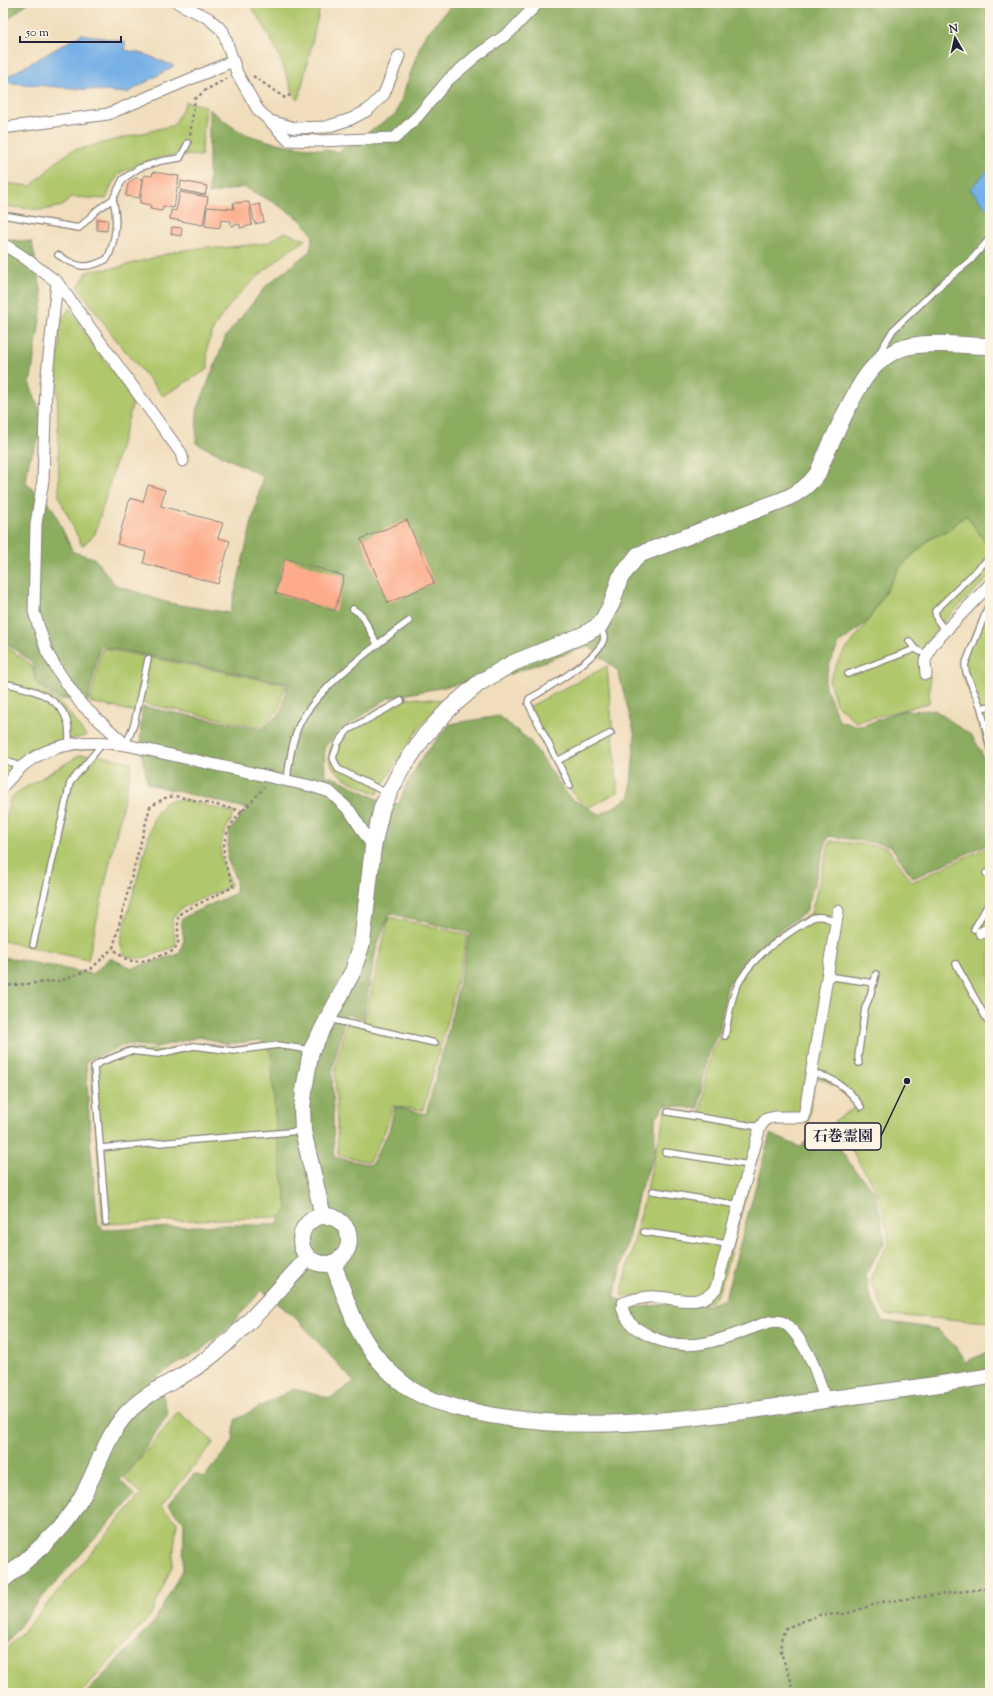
<svg xmlns="http://www.w3.org/2000/svg" width="993" height="1696" font-family="'Sorts Mill Goudy','Noto Serif JP',serif">
	<style>
		.green { fill: #b0c76c; stroke: #697454 }
		.forest { fill: #8cac60; stroke: #57674e; fill-rule: evenodd }
		.water { fill: #76b0e7; stroke: #4c6991 }
		.building { fill: #fdab8a }
		.lines { fill: none; stroke-linecap: round; stroke-linejoin: round }
		.lane-casing { stroke: #89807b; stroke-width: 8 }
		.street-casing { stroke: #89807b; stroke-width: 13 }
		.secondary-casing { stroke: #89807b; stroke-width: 18 }
		.path { stroke: #89807b; stroke-width: 2.5; stroke-dasharray: 3 3; stroke-linecap: butt }
		.lane { stroke: #fff; stroke-width: 5.5 }
		.street { stroke: #fff; stroke-width: 11 }
		.secondary { stroke: #fff; stroke-width: 16 }
		.leader { fill: none; stroke: #22223b; stroke-width: 1.5 }
		.callout-dot { fill: #22223b; stroke: #fcf5e5; stroke-width: 1.5 }
		.callout { fill: #fcf5e5; stroke: #22223b; stroke-width: 1.5 }
		.callout-label { font-size: 15px; text-anchor: middle; font-weight: bold; fill: #22223b }
	</style>
	<rect width="100%" height="100%" fill="#fcf5e5"/>
	<filter id="ink" filterUnits="userSpaceOnUse"><feTurbulence type="fractalNoise" baseFrequency=".025" numOctaves="2"/><feDisplacementMap in="SourceGraphic" scale="8" xChannelSelector="R" yChannelSelector="G"/><feConvolveMatrix kernelMatrix="1 2 1 2 8 2 1 2 1" color-interpolation-filters="sRGB"/></filter>
	<filter id="wash" filterUnits="userSpaceOnUse"><feTurbulence type="fractalNoise" baseFrequency=".012" numOctaves="4" result="noise"/><feDisplacementMap in="SourceGraphic" scale="16" xChannelSelector="R" yChannelSelector="G"/><feGaussianBlur stdDeviation="0.9" result="paint"/><feColorMatrix in="noise" values="0 0 0 0 0 0 0 0 0 0 0 0 0 0 0 0 0 1.4 0 .05"/><feComposite in="paint" operator="in"/></filter>
	<g filter="url(#wash)">
		<rect width="100%" height="100%" fill="#f0ddbb"/>
		<g class="green">
			<path d="M248,3H321L299,99L295,98C283,65 270,30 248,3Z"/>
			<path d="M186,102L206,106L201,156L181,155L160,157L121,172L112,184L106,199L71,197L63,206L43,210L3,206V183L31,186L56,162L71,151L174,125Z"/>
			<path d="M285,232L306,240C276,258 218,306 209,341C206,350 208,360 208,369L163,396L117,341L78,287L88,271L116,268L177,251L208,247L222,248L267,243Z"/>
			<path d="M70,308L92,344L134,399L95,534L82,546L59,497L57,365L60,343L56,327Z"/>
			<path d="M966,515L990,548V576C969,597 942,620 926,644C920,654 919,665 920,677L930,675L929,703L856,722L836,704L829,681L839,659L868,621L900,567L930,539L947,531Z"/>
			<path d="M989,597H990V766L977,712L961,670L968,648Z"/>
			<path d="M3,644L30,664L37,684L63,705L86,736L48,744L27,756L3,777Z"/>
			<path d="M102,648L285,684L279,710L260,727L142,703L140,713L90,702Z"/>
			<path d="M607,666L618,792L586,809L570,789L527,708Z"/>
			<path d="M399,697L443,700L419,728L377,794C349,781 306,766 344,731Z"/>
			<path d="M80,755H99L132,763L88,960L3,941V828L10,799L16,793Z"/>
			<path d="M173,800H185L235,813C218,842 216,851 230,882V886C217,895 174,904 172,921C172,928 175,936 176,943L173,947C159,953 136,965 123,953L120,942L154,817L164,803Z"/>
			<path d="M830,841L887,847L912,882L990,846V1322L886,1315L870,1279L889,1241L879,1195L834,1121L857,1106L834,1085L815,1077L808,1122H776L765,1127L721,1286C719,1290 717,1297 713,1300C700,1309 638,1298 621,1295L666,1110L700,1114L711,1051L721,1036L731,990L750,962L771,941L811,913Z"/>
			<path d="M389,917L468,935L442,1041L423,1110L393,1106L385,1131L369,1162L338,1155L335,1071L348,1018L364,1021Z"/>
			<path d="M273,1042L296,1216L103,1224L91,1065L96,1060L129,1048L162,1051L191,1044L216,1045L231,1048Z"/>
			<path d="M178,1412L214,1442L161,1506L177,1522L172,1566L151,1615L81,1693H3V1652L31,1623L141,1494L124,1478Z"/>
		</g>
		<g class="forest">
			<path d="M3,3H27L3,24Z"/>
			<path d="M453,3H990V548L966,515L947,531L930,539L900,567L868,621L839,644L830,663L824,684L840,722L862,726L900,711L935,710L972,736L981,751L990,780L989,813L990,843L913,878L890,845L828,836L806,912L783,927L746,960L727,987L719,1033L708,1052L698,1109L665,1105L655,1119V1153L639,1193L614,1298L642,1307L675,1303L708,1305L725,1299L770,1134L800,1147L824,1125L853,1168L876,1193L885,1241L865,1275L870,1297L883,1321L937,1329L955,1346L965,1362L990,1351V1693H86L154,1622L183,1569L184,1522L168,1505L194,1474L204,1477L233,1442L235,1420L293,1389L330,1398L354,1382L299,1321L262,1290L225,1331L198,1352L157,1376L168,1414L137,1461L120,1480L134,1495L38,1602L3,1647V957L92,974L110,958L132,968L179,954L184,940L181,920L188,915L236,893V880L227,859L229,832L242,815L249,809L148,784C141,754 138,737 143,707L261,729L282,712L287,683L100,646L88,701L59,699L37,683L32,662L3,641V239L32,242L43,300L30,385L45,425L29,461L26,483L52,507L73,552L94,558L115,585L169,603L230,613L263,476L196,443L197,411L226,336L267,285L310,251L313,235L301,220L278,205L244,187L209,194V109C216,114 223,121 231,126C262,146 304,146 338,152L396,114L423,38ZM588,646L618,671L635,736L630,797L600,815L570,798L530,741L499,716L450,724L424,755L406,785L399,804L377,799L340,780L325,775L324,748L337,733L388,698L510,674ZM390,913C417,921 444,925 470,933L446,1041L426,1114L395,1107L389,1131L371,1165L334,1157L332,1072L346,1014L363,1019L376,949ZM200,1037L228,1044L261,1040L271,1053L276,1131L287,1208L276,1225H221L103,1230L98,1223L91,1153L86,1061L128,1044L156,1047Z"/>
		</g>
		<g class="water">
			<path d="M82,34L125,42V50L144,54L174,66L127,93L3,82V79Z"/>
			<path d="M990,168V212L970,189Z"/>
		</g>
		<g id="blocks">
			<g class="building">
				<path d="M153,172L179,176L174,208L163,206L162,211L150,209L151,205L140,203L144,175L152,176Z"/>
				<path d="M135,178L142,179L139,198L126,196L128,184Z"/>
				<path d="M181,181L207,186L205,195L180,190Z"/>
				<path d="M180,192L208,197L203,225L170,219L171,210L176,211Z"/>
				<path d="M249,202L252,225L240,228V224L231,226V221L221,220L220,228L205,226L207,207L234,209L233,203Z"/>
				<path d="M260,204L264,222L255,224L251,206Z"/>
				<path d="M97,219L108,220L107,231L97,230Z"/>
				<path d="M172,227L182,228L181,236L171,234Z"/>
				<path d="M148,485L165,490L161,506L223,523L218,538L230,541L218,584L143,563L146,552L117,544L130,498L143,502Z"/>
				<path d="M407,520L434,583L388,603L361,539Z"/>
				<path d="M285,558L344,576L335,611L275,593Z"/>
			</g>
		</g>
	</g>
	<g filter="url(#ink)">
		<use href="#blocks" fill-opacity="0" stroke="#89807b" stroke-width="1"/>
		<g class="lines">
			<defs>
				<g id="lane">
					<path d="M3,215L79,228L97,210L113,199L123,179L139,168L161,161L180,158L188,143"/>
					<path d="M58,255C78,268 86,270 107,259C116,241 118,218 113,199"/>
					<path d="M876,358L893,330L944,282L971,260L990,238"/>
					<path d="M990,602L965,665L966,672L981,708L990,748"/>
					<path d="M353,609L362,615L377,644"/>
					<path d="M945,630L937,620L935,611L989,558"/>
					<path d="M909,641L915,649L927,655"/>
					<path d="M848,674L915,649"/>
					<path d="M3,683C28,688 61,695 68,724C69,730 69,737 69,743"/>
					<path d="M981,708L990,706"/>
					<path d="M126,745L134,724L148,659"/>
					<path d="M3,759L21,767"/>
					<path d="M557,761L611,733"/>
					<path d="M287,780C289,762 292,738 301,721C321,685 375,646 409,621"/>
					<path d="M570,786L528,703L529,699C545,690 602,656 604,638C604,634 601,630 600,626"/>
					<path d="M387,793L338,769L333,758L338,743L348,730L401,701"/>
					<path d="M986,873L990,878"/>
					<path d="M974,929L990,901"/>
					<path d="M33,945L70,783L103,743"/>
					<path d="M956,964L990,1025"/>
					<path d="M827,976L874,983"/>
					<path d="M329,1019L435,1043"/>
					<path d="M725,1036C728,1021 730,1005 735,991C749,956 783,937 812,918C822,915 828,918 836,923"/>
					<path d="M859,1063L858,1057L865,1008L870,996L876,974"/>
					<path d="M812,1073C834,1077 849,1088 861,1107"/>
					<path d="M668,1112L760,1127"/>
					<path d="M100,1148L301,1131"/>
					<path d="M665,1152L750,1165"/>
					<path d="M653,1191L739,1205"/>
					<path d="M106,1222L94,1067L99,1063L130,1051L158,1054L194,1046L233,1051L278,1045L310,1050"/>
					<path d="M644,1232L728,1244"/>
				</g>
				<g id="street">
					<path d="M178,3L208,18L223,31L237,73L258,110L270,121L295,128L326,127L351,119L368,110L384,94L399,56"/>
					<path d="M270,121L288,140L318,141L395,138L418,116L448,80L476,56L510,32L538,3"/>
					<path d="M3,128L108,114L233,61"/>
					<path d="M3,244L22,256L57,282L181,453L183,461"/>
					<path d="M57,282L46,384L43,480L36,524L34,612L47,652L58,671L81,704L126,745"/>
					<path d="M926,674L925,661L932,645L990,584"/>
					<path d="M3,786C10,779 17,770 25,764C54,741 91,740 126,745L311,786L330,792L350,811L373,847"/>
					<path d="M981,933L990,929"/>
					<path d="M825,1400C817,1373 813,1359 797,1336C793,1331 788,1324 782,1322C772,1319 761,1325 752,1328C719,1341 684,1354 650,1336C634,1328 627,1324 622,1307L623,1303C631,1300 639,1298 648,1297C671,1295 700,1311 716,1288L760,1127L766,1119L775,1117H804L838,911"/>
				</g>
				<g id="secondary">
					<circle cx="325" cy="1240" r="24"/>
					<path d="M323,1216L303,1131L302,1108L305,1084L311,1051L353,971L362,943L373,847L382,807L401,770L425,735L450,708L479,683L513,663L583,635L600,625L612,603L620,578L638,555L785,499C799,493 809,486 818,473C824,456 833,440 840,424C856,391 871,354 911,346C936,341 965,346 990,346"/>
					<path d="M333,1263C351,1314 360,1350 405,1385C424,1400 448,1405 470,1411C587,1438 708,1416 824,1400C880,1392 935,1386 990,1376"/>
					<path d="M3,1580C33,1554 59,1535 80,1500C97,1473 104,1439 126,1414C148,1390 180,1380 206,1360C244,1331 275,1293 308,1258"/>
				</g>
			</defs>
			<use href="#lane" class="lane-casing"/>
			<use href="#street" class="street-casing"/>
			<use href="#secondary" class="secondary-casing"/>
			<g class="path">
				<path d="M253,76L285,98L292,94"/>
				<path d="M190,135L195,99L206,90L227,78"/>
				<path d="M243,811L175,796L165,798L150,807L113,948C133,971 148,959 173,951L178,944V916L182,912L233,887C232,877 225,868 224,857C221,823 246,811 264,787"/>
				<path d="M3,986L60,981L91,969L113,948"/>
				<path d="M790,1693C797,1672 770,1656 786,1628L819,1615L845,1614L882,1602L990,1588"/>
			</g>
			<use href="#lane" class="lane"/>
			<use href="#street" class="street"/>
			<use href="#secondary" class="secondary"/>
		</g>
	</g>
	<path class="leader" d="M907 1081L881 1136"/>
	<circle class="callout-dot" cx="907" cy="1081" r="4"/>
	<rect class="callout" x="805" y="1123" width="76" height="27" rx="4"/>
	<g class="callout-label">
		<text x="843" y="1141">石巻霊園</text>
	</g>
	<rect width="993" height="1696" fill="none" stroke="#fcf5e5" stroke-width="16"/>
	<g transform="translate(955 38) rotate(351)" stroke="#fcf5e5" stroke-width="3" paint-order="stroke">
	<path d="M0-3L7 15L0 10L-7 15Z" fill="#22223b"/>
	<text y="-6" font-size="11" font-weight="bold" text-anchor="middle" fill="#22223b">N</text>
	</g>
	<path d="M20 36v6h101v-6" fill="none" stroke="#22223b" stroke-width="2"/>
	<text x="26" y="36" font-size="12" fill="#22223b" stroke="#fcf5e5" stroke-width="3" paint-order="stroke">50 m</text>
</svg>
